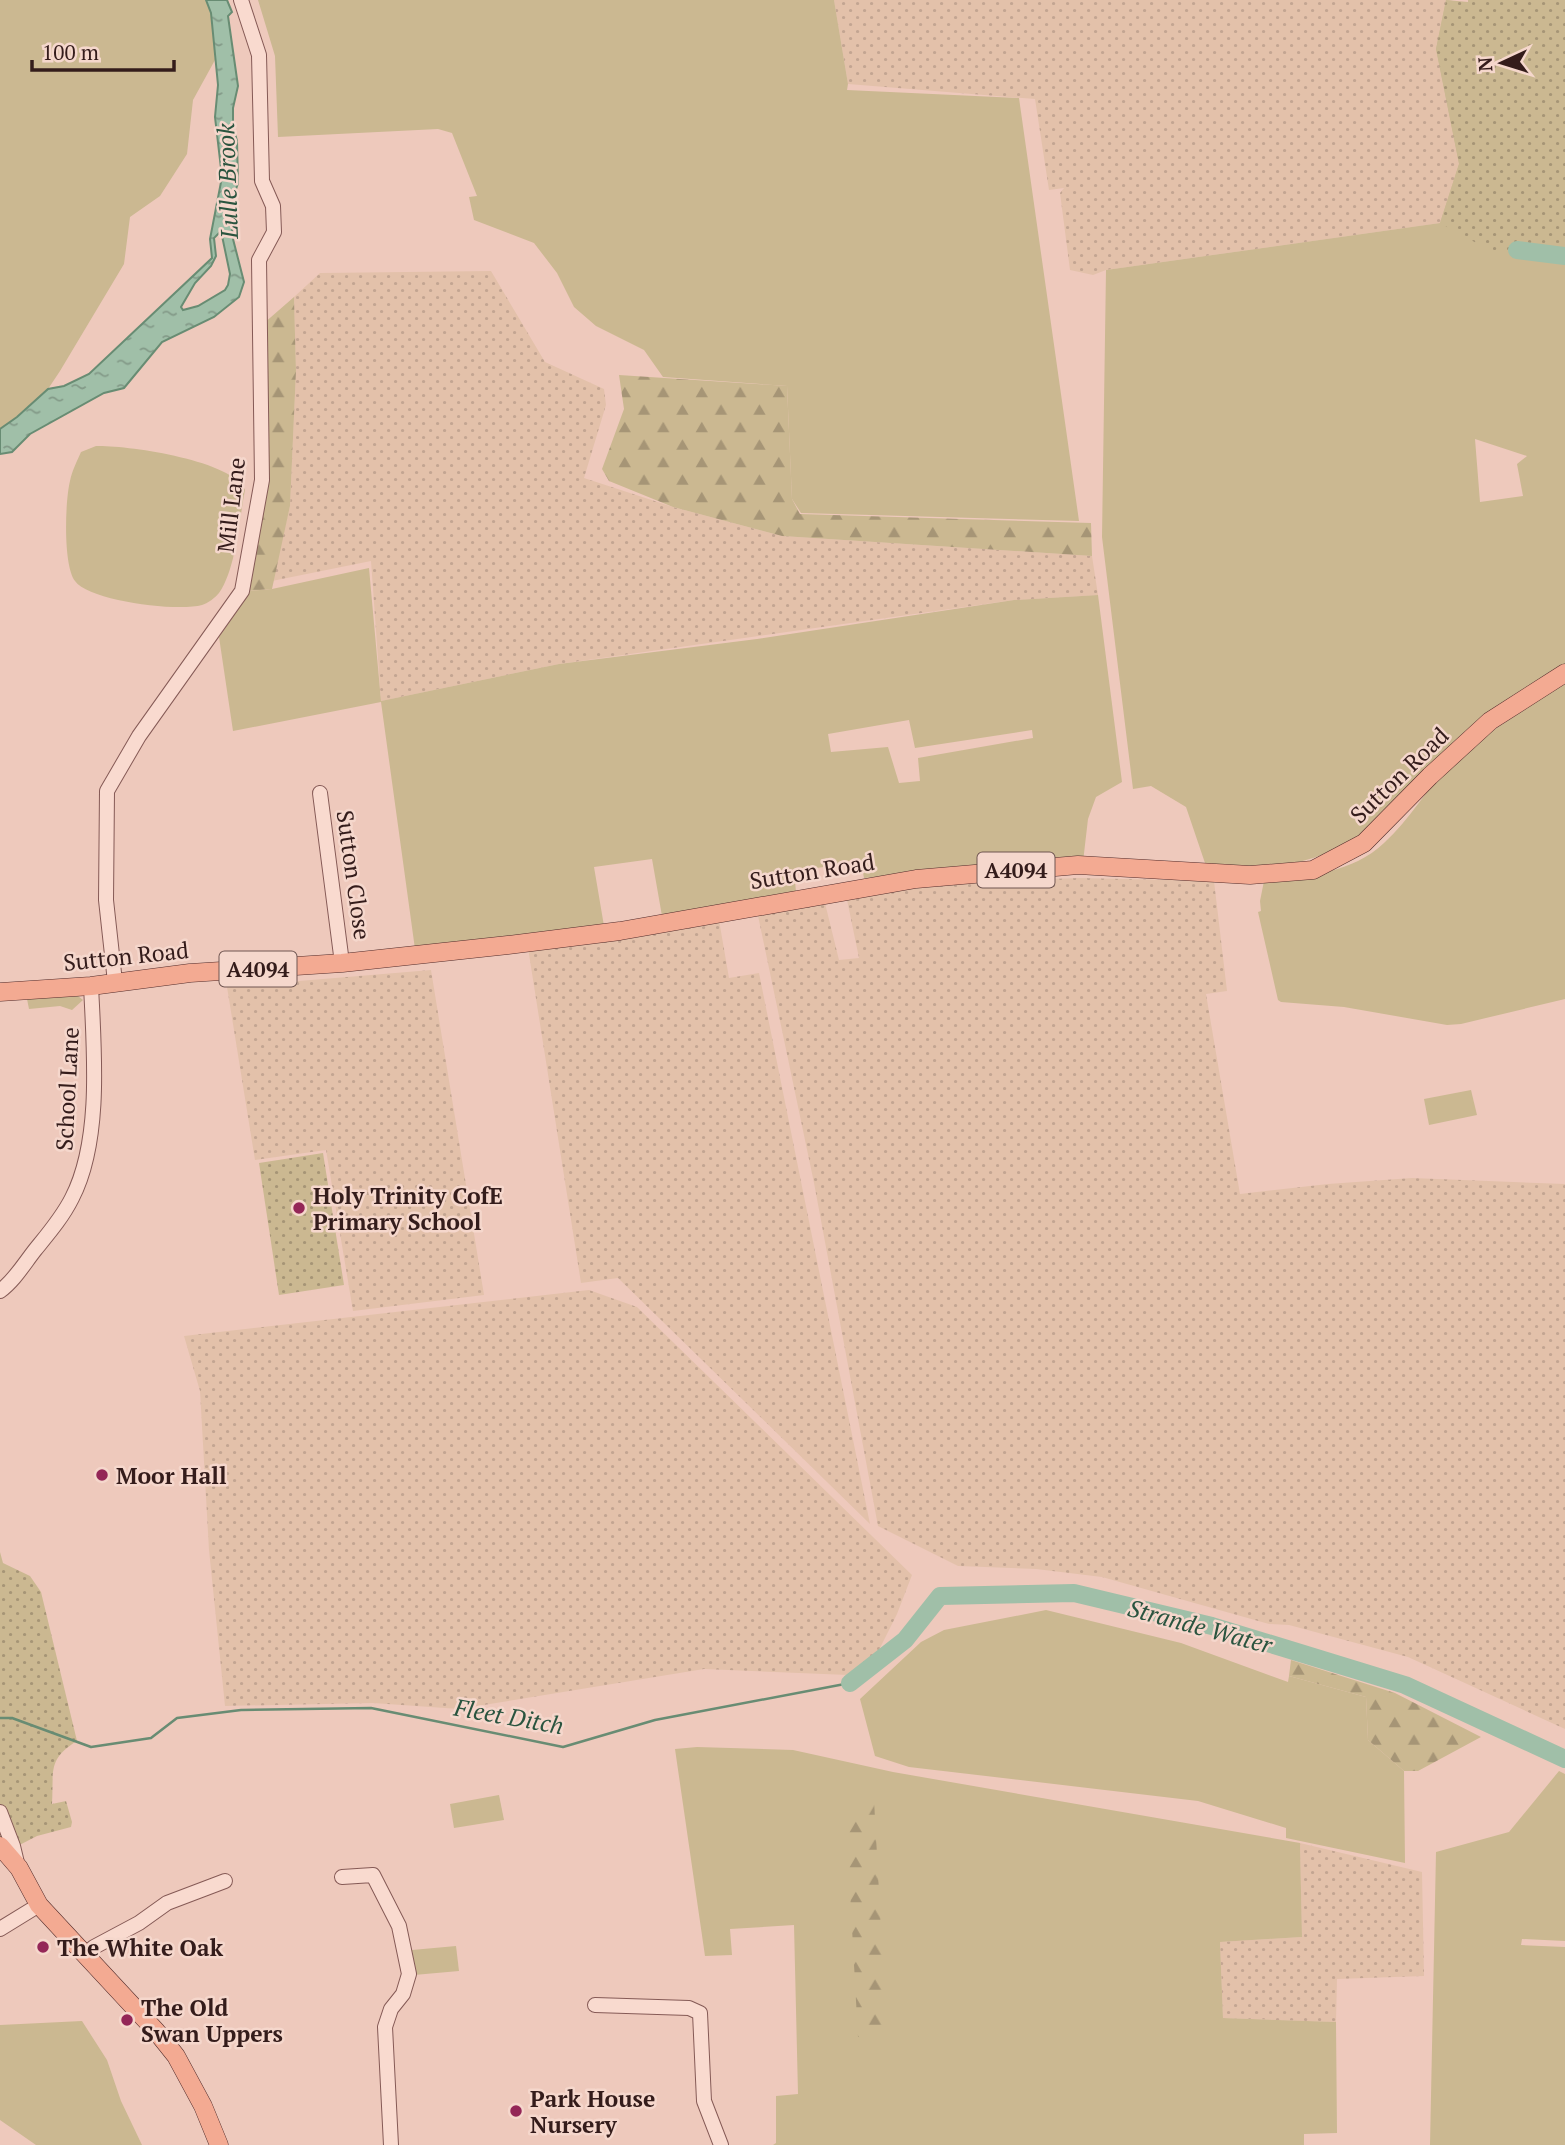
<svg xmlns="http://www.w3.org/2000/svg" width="1565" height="2145" font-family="'PT Serif',serif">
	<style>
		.farmland { fill: url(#farmland-dots) }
		.green { fill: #cbb891; fill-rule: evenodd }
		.forest { fill: url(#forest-firs) }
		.park { fill: url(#park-dots) }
		.water { fill: url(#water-ripples); stroke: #688c73; stroke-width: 2; fill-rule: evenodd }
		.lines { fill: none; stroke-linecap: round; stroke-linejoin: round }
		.stream { stroke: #688c73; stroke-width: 2.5 }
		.river { stroke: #a0bfa8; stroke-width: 18 }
		.minor-casing { stroke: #855a56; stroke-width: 16 }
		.major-casing { stroke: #522c2b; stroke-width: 19 }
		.minor { stroke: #f9dacf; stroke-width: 14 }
		.major { stroke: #f3aa92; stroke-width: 18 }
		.poi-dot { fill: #942657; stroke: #f5d7cc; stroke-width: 2.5 }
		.labels { text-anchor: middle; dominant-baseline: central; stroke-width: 5; stroke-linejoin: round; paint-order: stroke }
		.shield { fill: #f5d7cc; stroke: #6e5450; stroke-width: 2 }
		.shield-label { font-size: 21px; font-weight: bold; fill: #341c1b }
		.street-label { font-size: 23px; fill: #341c1b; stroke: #f5d7cc }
		.poi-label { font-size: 23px; font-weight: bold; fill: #341c1b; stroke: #f5d7cc; text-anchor: start }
		.water-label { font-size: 24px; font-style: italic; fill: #2a543f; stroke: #f5d7cc }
	</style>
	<defs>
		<pattern id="farmland-dots" width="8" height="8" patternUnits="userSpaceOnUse" patternTransform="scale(1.75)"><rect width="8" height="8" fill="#e3c1aa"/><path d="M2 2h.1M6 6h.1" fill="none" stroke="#c3a592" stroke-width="1.8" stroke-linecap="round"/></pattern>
		<pattern id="forest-firs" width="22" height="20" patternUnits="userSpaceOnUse" patternTransform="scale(1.75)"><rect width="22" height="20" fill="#cbb891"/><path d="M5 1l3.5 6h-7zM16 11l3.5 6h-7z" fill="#a69576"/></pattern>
		<pattern id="park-dots" width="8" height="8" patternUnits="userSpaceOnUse" patternTransform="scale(1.75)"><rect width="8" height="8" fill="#cbb891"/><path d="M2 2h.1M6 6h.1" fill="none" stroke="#a69576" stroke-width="1.8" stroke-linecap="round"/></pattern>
		<pattern id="water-ripples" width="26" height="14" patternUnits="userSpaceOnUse" patternTransform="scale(1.75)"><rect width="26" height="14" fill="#a0bfa8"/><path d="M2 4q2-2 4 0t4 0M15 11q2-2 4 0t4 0" fill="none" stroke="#839a88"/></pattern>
	</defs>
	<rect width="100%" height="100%" fill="#eec9bc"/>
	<g class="farmland">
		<path d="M834,0H1446L1436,49L1459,165L1440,223L1106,270L1093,275L1070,270L1060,193L1064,188L1049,190L1035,99L848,84Z"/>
		<path d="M491,271L545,362L604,389L606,405L584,478L673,507L782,536L1092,556L1098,595L1014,600L559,664L381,701L371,561L272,581L290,506L296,371L294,297L320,273Z"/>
		<path d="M1080,878L1214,881L1227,991L1206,994L1240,1194L1328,1184L1412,1178L1565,1184V1729L1408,1657L1289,1625L1269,1624L1102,1577L1036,1569L958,1566L878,1526L814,1183L757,911L824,899L839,960L859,958L846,895L980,881Z"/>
		<path d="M719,920L729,978L759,973L870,1524L618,1278L581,1283L528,948Z"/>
		<path d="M431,970L484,1295L353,1311L326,1150L255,1160L227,987Z"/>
		<path d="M589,1290L637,1307L912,1575L897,1614L878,1652L848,1675L704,1669L459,1709L373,1703L225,1706L209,1550L200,1391L184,1336Z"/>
		<path d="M1300,1843L1422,1872L1424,1976L1337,1979L1336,2022L1223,2018L1220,1942L1302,1937Z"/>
	</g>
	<g class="green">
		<path d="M0,0H206L211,13L215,60L193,100L187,154L160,196L130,217L124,264L60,371L48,389L17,417L0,429Z"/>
		<path d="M258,0H834L848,84L847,90L1019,98L1079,521L801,513L792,499L787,386L663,377L644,350L596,326L574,307L557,273L534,243L474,220L469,197L477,196L452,133L438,129L278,137L275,56Z"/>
		<path d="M1446,0L1565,17V999L1461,1024L1447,1025L1344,1007L1281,1002L1278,1000L1258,912L1261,911L1260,901L1264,881C1306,876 1351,874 1384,843C1413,817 1431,780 1461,754C1483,736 1508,721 1531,705L1535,685L1361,837C1303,868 1270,870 1206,866L1186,807L1151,786L1133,789L1102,537L1106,270L1440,223L1459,164L1436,49ZM1475,439L1527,456L1517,464L1523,496L1480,502Z"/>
		<path d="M96,446C126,445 233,460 245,490C239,520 236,569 219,593C216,597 207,604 202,605C177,612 89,601 75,581C63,565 65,501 70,481C72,471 77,461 81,452Z"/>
		<path d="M369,568L381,701L559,664L757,639L1014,600L1098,595L1122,782L1096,797L1088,819L1083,862L864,878L861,862L794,871L796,892L662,916L652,859L594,867L604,926L415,949L381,702L233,731L219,637L244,601L247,591L272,589ZM909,720L915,748L1032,730L1033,738L918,758L920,781L899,783L888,747L831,752L828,734Z"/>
		<path d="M78,996L83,1000L72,1010L60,1006L29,1009L27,999Z"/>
		<path d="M1471,1090L1477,1115L1429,1125L1424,1099Z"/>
		<path d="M1046,1610L1181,1643L1288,1682L1289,1676L1366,1697L1368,1740L1404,1771L1405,1863L1286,1838V1828L1198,1801L909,1767L875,1756L860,1699L921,1642L944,1630Z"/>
		<path d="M697,1747L793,1750L893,1772L1300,1843L1302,1937L1220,1942L1223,2018L1336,2022L1337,2133L1304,2134V2145H773L776,2143V2096L798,2094L794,1925L730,1929L732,1955L705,1956L675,1749Z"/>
		<path d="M1559,1771L1565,1774V1941L1522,1939L1521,1945L1565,1947V2145H1430L1436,1852L1509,1832Z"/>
		<path d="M499,1795L504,1820L454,1828L450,1804Z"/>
		<path d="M456,1946L459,1971L414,1975L412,1950Z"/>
		<path d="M82,2021L107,2060L121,2101L142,2145H36L0,2120V2025Z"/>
	</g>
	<g class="forest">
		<path d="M294,297L296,371L290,506L272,589L247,591L252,579L257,536L263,324Z"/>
		<path d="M619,375L787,386L792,499L800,514L1091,523L1092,556L782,536L673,507L609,481L602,469L624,409Z"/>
		<path d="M1291,1660L1395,1693L1481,1737L1418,1771H1404L1368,1740L1366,1697L1289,1676Z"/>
		<path d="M874,1800L887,2039L858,2037L845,1801Z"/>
	</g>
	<g class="park">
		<path d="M1446,0L1468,2V0H1565V261L1489,250L1440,223L1459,164L1436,49Z"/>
		<path d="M323,1153L344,1285L279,1295L259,1163Z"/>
		<path d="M0,1552L3,1563L30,1576L41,1592L77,1741C47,1759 54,1772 52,1804L66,1801L72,1822L71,1827L37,1836L0,1855Z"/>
	</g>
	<path class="water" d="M206,0H227L232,12L228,16L238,86L233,108V126L237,141L238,183L230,207L233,239L244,282L239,297L214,317L162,342L124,388L104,393L30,434L12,452L0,454V429L17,417L48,389L64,386L89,374L212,258L210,239L222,177L215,117L218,85L211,13ZM221,231L230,274L228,285L225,290L198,306L183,310L181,307L195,283L211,266L216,256L214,238Z"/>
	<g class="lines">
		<path class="stream" d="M0,1718H12L91,1747L151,1738L177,1718L241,1710L371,1708L563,1747L655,1720L850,1683"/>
		<g class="river">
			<path d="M1517,250L1565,256"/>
			<path d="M850,1683L905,1640L940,1596L1074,1593L1212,1626L1405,1685L1565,1759"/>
		</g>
		<defs>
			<g id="minor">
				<path d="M320,793L342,963"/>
				<path d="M115,982L106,900L107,791L139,736L242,591L262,480L259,260L274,232L273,206L262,181L259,55L241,0"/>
				<path d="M0,1291C14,1281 24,1264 35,1250C48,1234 62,1218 72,1198C102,1140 94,1050 91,986"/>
				<path d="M0,1812L13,1846L18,1867"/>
				<path d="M342,1877L373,1875L399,1926L409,1974L403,1994L391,2009L385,2027L391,2145"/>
				<path d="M0,1929L39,1905"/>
				<path d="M85,1955L94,1947L139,1923L167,1903L225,1881"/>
				<path d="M595,2005L689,2008L700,2013L704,2101L721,2145"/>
			</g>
			<g id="major">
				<path d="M0,992L91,986L190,973L342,963L508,945L620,931L916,879L1078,865L1250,875L1313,870L1364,843L1430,776L1490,721L1565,673"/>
				<path d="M0,1846L19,1868L39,1905L156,2031L176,2056L203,2106L219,2145"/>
			</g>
		</defs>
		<use href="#minor" class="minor-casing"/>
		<use href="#major" class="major-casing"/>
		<use href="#minor" class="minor"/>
		<use href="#major" class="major"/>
	</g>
	<g class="poi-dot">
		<circle cx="299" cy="1208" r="7"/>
		<circle cx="102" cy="1475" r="7"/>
		<circle cx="43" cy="1947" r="7"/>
		<circle cx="127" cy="2020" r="7"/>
		<circle cx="516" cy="2111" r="7"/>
	</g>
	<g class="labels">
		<g class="shield">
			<rect x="977.5" y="852.5" width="77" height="35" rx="5"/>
			<rect x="219.5" y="951.5" width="77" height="35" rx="5"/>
		</g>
		<g class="shield-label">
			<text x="1016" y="870">A4094</text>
			<text x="258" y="969">A4094</text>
		</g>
		<g class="street-label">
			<text transform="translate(231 505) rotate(-83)">Mill Lane</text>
			<text transform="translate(1399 775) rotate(-44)">Sutton Road</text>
			<text transform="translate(812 871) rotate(-9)">Sutton Road</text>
			<text transform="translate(354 875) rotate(82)">Sutton Close</text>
			<text transform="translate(126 956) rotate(-6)">Sutton Road</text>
			<text transform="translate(67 1089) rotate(-87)">School Lane</text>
		</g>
		<g class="poi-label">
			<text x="313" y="1195">Holy Trinity CofE<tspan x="313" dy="26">Primary School</tspan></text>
			<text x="116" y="1475">Moor Hall</text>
			<text x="57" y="1947">The White Oak</text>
			<text x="141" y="2007">The Old<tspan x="141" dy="26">Swan Uppers</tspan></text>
			<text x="530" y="2098">Park House<tspan x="530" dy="26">Nursery</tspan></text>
		</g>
		<g class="water-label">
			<text transform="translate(227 181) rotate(-92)">Lulle Brook</text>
			<text transform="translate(1200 1626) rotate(15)">Strande Water</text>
			<text transform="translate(509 1716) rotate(10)">Fleet Ditch</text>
		</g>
	</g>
	<g transform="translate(1502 63) rotate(266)" stroke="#f5d7cc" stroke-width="5" paint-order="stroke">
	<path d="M0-5L12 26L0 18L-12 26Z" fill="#341c1b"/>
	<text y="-10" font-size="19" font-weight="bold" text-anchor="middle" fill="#341c1b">N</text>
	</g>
	<path d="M32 60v10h142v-10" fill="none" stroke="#341c1b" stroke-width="3.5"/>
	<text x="42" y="60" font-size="21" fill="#341c1b" stroke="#f5d7cc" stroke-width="5" paint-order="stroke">100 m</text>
</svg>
